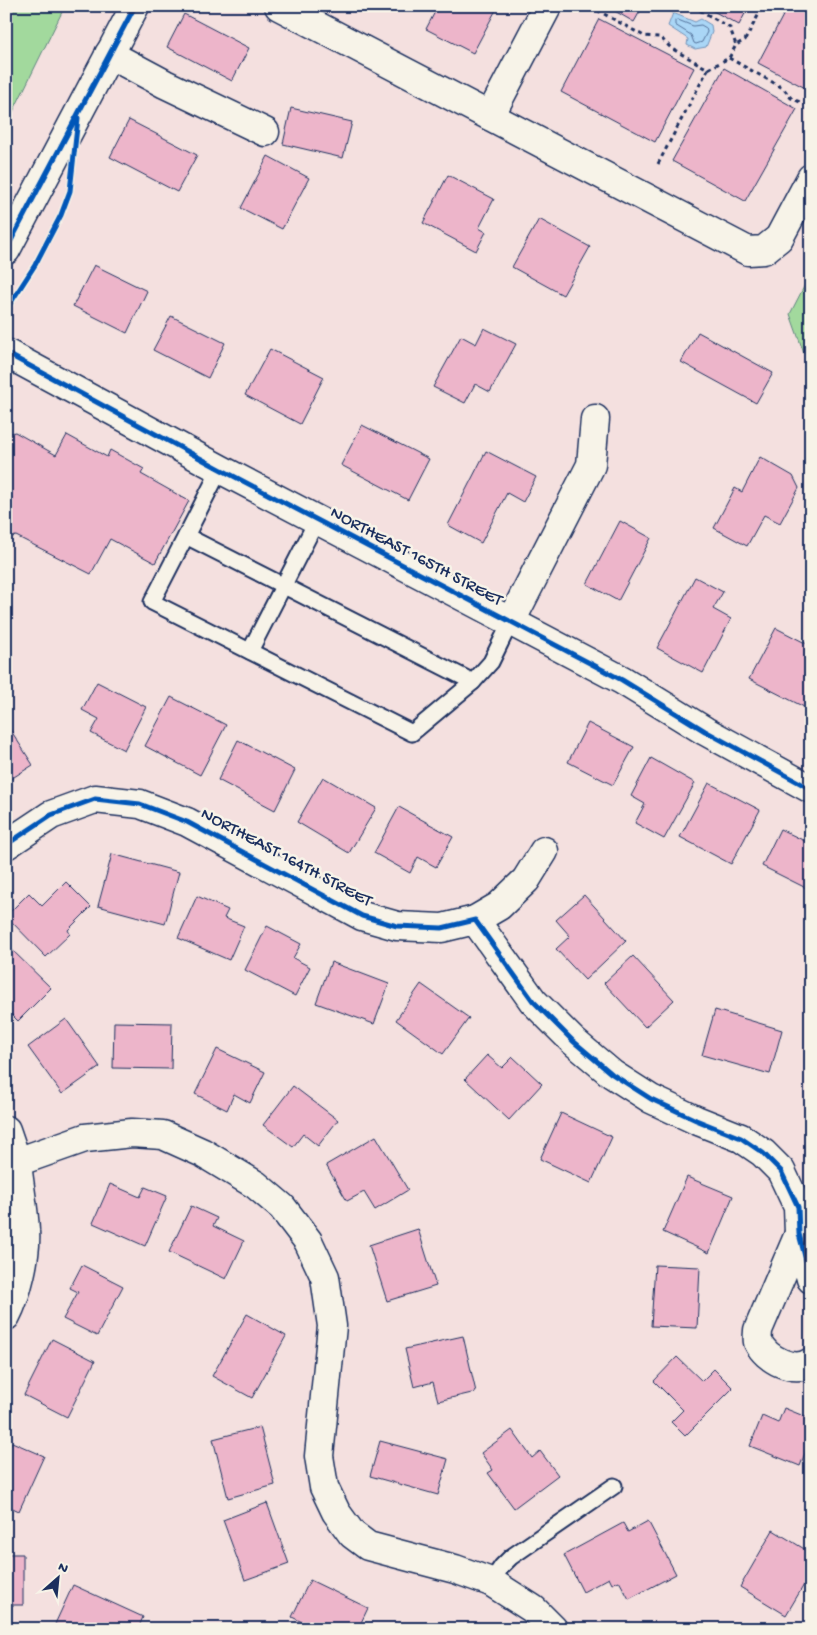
<svg xmlns="http://www.w3.org/2000/svg" width="817" height="1635" font-family="'Gochi Hand',sans-serif">
	<style>
		.green { fill: #a2d99d; stroke: #5e847e }
		.water { fill: #aad6f6; stroke: #7193b9 }
		.lines { fill: none; stroke-linecap: round; stroke-linejoin: round }
		.shore { stroke: #54729b; stroke-width: 1 }
		.building { fill: #edb5ca; stroke: #1b2f5e }
		.service-casing { stroke: #1b2f5e; stroke-width: 19 }
		.minor-casing { stroke: #1b2f5e; stroke-width: 31 }
		.secondary-casing { stroke: #1b2f5e; stroke-width: 31 }
		.path { stroke: #1b2f5e; stroke-width: 3; stroke-dasharray: 4 4; stroke-linecap: butt }
		.service { stroke: #f7f3e8; stroke-width: 15 }
		.minor { stroke: #f7f3e8; stroke-width: 28 }
		.secondary { stroke: #f7f3e8; stroke-width: 28 }
		.cycleway-casing { stroke: #f7f3e8; stroke-width: 8 }
		.cycleway { stroke: #0057b8; stroke-width: 5 }
		.labels { text-anchor: middle; dominant-baseline: central; stroke-width: 5; stroke-linejoin: round; paint-order: stroke }
		.street-label { font-size: 18px; fill: #1b2f5e; stroke: #f7f3e8 }
	</style>
	<rect width="100%" height="100%" fill="#f4e0df"/>
	<filter id="ink" filterUnits="userSpaceOnUse"><feTurbulence type="fractalNoise" baseFrequency=".02" numOctaves="2"/><feDisplacementMap in="SourceGraphic" scale="10" xChannelSelector="R" yChannelSelector="G"/><feConvolveMatrix kernelMatrix="1 2 1 2 8 2 1 2 1" color-interpolation-filters="sRGB"/></filter>
	<g filter="url(#ink)">
		<g class="green">
			<path d="M6,6H65L6,126Z"/>
			<path d="M811,273V373L790,314Z"/>
		</g>
		<path class="water" d="M673,13L695,22L701,19L711,25L712,32L706,47L695,49L687,45L688,39L668,26Z"/>
		<g class="lines">
			<path class="shore" d="M678,20L693,26L701,25L706,28L707,32L702,42L696,44L694,43L691,35L675,25V21Z"/>
		</g>
		<g class="building">
			<path d="M384,6H398L395,12Z"/>
			<path d="M428,6H498L473,53L426,29L436,10Z"/>
			<path d="M606,6H643L634,22Z"/>
			<path d="M704,6H749L739,25Z"/>
			<path d="M788,6H811V91L758,63Z"/>
			<path d="M184,14L249,48L232,81L167,47Z"/>
			<path d="M599,19L694,68L655,142L561,92Z"/>
			<path d="M724,68L797,109L745,201L672,161Z"/>
			<path d="M291,108L352,122L343,158L283,144Z"/>
			<path d="M129,120L197,155L177,192L110,157Z"/>
			<path d="M268,156L309,178L282,229L241,208Z"/>
			<path d="M448,175L494,199L479,228L486,232L476,251L423,223Z"/>
			<path d="M539,219L590,247L563,295L512,267Z"/>
			<path d="M94,265L147,291L127,333L73,306Z"/>
			<path d="M171,316L225,343L208,378L153,350Z"/>
			<path d="M484,328L516,344L490,392L475,384L465,403L433,387L461,336L476,344Z"/>
			<path d="M698,332L773,373L756,403L681,362Z"/>
			<path d="M270,349L324,377L300,424L245,395Z"/>
			<path d="M362,425L429,459L408,500L341,465Z"/>
			<path d="M15,432L56,455L67,435L107,457L110,450L144,469L141,474L189,501L155,563L110,539L91,574L16,536L12,537L6,535V434Z"/>
			<path d="M486,451L536,477L523,502L507,493L481,543L448,525Z"/>
			<path d="M760,457L793,476L799,488L780,523L764,515L747,546L714,528L735,488L742,492Z"/>
			<path d="M620,521L651,538L618,601L587,584Z"/>
			<path d="M695,577L723,592L713,609L731,619L703,673L657,648Z"/>
			<path d="M776,628L811,646L810,710L749,679Z"/>
			<path d="M97,682L146,707L124,750L91,733L99,719L82,710Z"/>
			<path d="M171,697L226,725L200,775L145,746Z"/>
			<path d="M588,723L634,747L613,785L568,762Z"/>
			<path d="M8,726L33,765L6,782V727Z"/>
			<path d="M238,740L295,770L275,810L218,780Z"/>
			<path d="M651,758L695,783L664,839L635,823L645,804L631,796Z"/>
			<path d="M323,777L376,808L349,853L297,822Z"/>
			<path d="M709,783L760,810L731,864L680,837Z"/>
			<path d="M399,807L453,837L436,867L418,857L410,873L374,853Z"/>
			<path d="M780,829L811,844L810,890L762,866Z"/>
			<path d="M112,854L179,872L165,924L98,906Z"/>
			<path d="M66,882L91,907L68,930L70,934L46,957L6,916L29,893L42,906Z"/>
			<path d="M584,895L626,941L585,980L556,949L570,936L556,920Z"/>
			<path d="M197,896L228,910L224,918L244,926L229,960L178,938Z"/>
			<path d="M267,926L301,944L293,958L310,967L295,996L245,970Z"/>
			<path d="M7,945L51,988L18,1021L6,1009V946Z"/>
			<path d="M633,956L674,1000L645,1027L604,983Z"/>
			<path d="M331,962L389,984L374,1024L316,1003Z"/>
			<path d="M421,984L469,1018L443,1054L396,1020Z"/>
			<path d="M715,1010L782,1030L770,1074L702,1055Z"/>
			<path d="M66,1019L100,1067L62,1094L28,1047Z"/>
			<path d="M114,1022L172,1023L171,1069L113,1068Z"/>
			<path d="M217,1049L265,1072L250,1103L234,1094L227,1110L195,1094Z"/>
			<path d="M487,1055L502,1068L513,1057L542,1084L509,1120L465,1079Z"/>
			<path d="M293,1086L338,1120L318,1146L303,1134L293,1147L263,1125Z"/>
			<path d="M561,1113L612,1137L591,1183L540,1159Z"/>
			<path d="M376,1136L408,1190L375,1210L364,1192L347,1201L326,1165Z"/>
			<path d="M687,1177L733,1196L709,1253L663,1232Z"/>
			<path d="M110,1184L140,1197L145,1187L167,1196L145,1246L93,1223Z"/>
			<path d="M191,1206L217,1218L213,1226L244,1241L226,1279L169,1252Z"/>
			<path d="M418,1229L436,1286L387,1301L369,1245Z"/>
			<path d="M82,1265L123,1286L97,1336L63,1319L78,1292L70,1288Z"/>
			<path d="M655,1265L700,1267L697,1328L651,1326Z"/>
			<path d="M247,1314L286,1336L252,1398L212,1376Z"/>
			<path d="M463,1336L476,1392L438,1401L433,1382L414,1387L405,1349Z"/>
			<path d="M52,1339L95,1361L67,1417L24,1395Z"/>
			<path d="M677,1357L702,1381L714,1369L733,1388L685,1436L671,1422L683,1410L654,1381Z"/>
			<path d="M784,1408L811,1419V1438L800,1466L750,1446L762,1416L778,1423Z"/>
			<path d="M260,1427L275,1485L228,1498L213,1439Z"/>
			<path d="M512,1430L532,1458L540,1451L558,1475L514,1508L488,1473L493,1470L481,1453Z"/>
			<path d="M380,1441L448,1459L438,1495L370,1476Z"/>
			<path d="M12,1442L44,1456L19,1511L6,1505V1454Z"/>
			<path d="M267,1503L289,1564L245,1580L223,1520Z"/>
			<path d="M648,1521L676,1574L629,1599L619,1581L612,1584L609,1578L583,1592L564,1555L623,1523L628,1532Z"/>
			<path d="M773,1530L811,1553V1573L786,1615L740,1587Z"/>
			<path d="M6,1545L7,1554H23V1605H6Z"/>
			<path d="M310,1580L368,1608L358,1629H316L292,1617Z"/>
			<path d="M73,1585L143,1617L138,1629H66L55,1624Z"/>
		</g>
		<g class="lines">
			<defs>
				<g id="service">
					<path d="M220,469L186,536L473,682L491,662L511,621"/>
					<path d="M186,536L152,602L412,733L473,682"/>
					<path d="M250,651L317,520"/>
					<path d="M491,1582L502,1566L511,1557L614,1486"/>
				</g>
				<g id="minor">
					<path d="M279,6L748,251L764,250L779,238L811,178"/>
					<path d="M109,54L165,84L265,132"/>
					<path d="M490,116L547,7"/>
					<path d="M6,353L220,469L622,680L705,731L811,789"/>
					<path d="M511,621L591,465L595,419"/>
					<path d="M6,845L51,815L95,799L140,804L187,822L362,916L397,926L442,928L475,920L533,1001L573,1041L612,1074L651,1099L696,1120L741,1138L763,1153L781,1171L798,1207L799,1234L811,1279"/>
					<path d="M475,920L499,906L526,880L544,851"/>
					<path d="M6,1130L17,1162L85,1138L132,1133L163,1135L203,1153L256,1185L282,1207L308,1241L325,1277L332,1326L319,1456L324,1487L336,1512L352,1534L368,1546L455,1569L491,1582L533,1609L553,1629"/>
					<path d="M799,1234L758,1330C758,1334 757,1338 758,1342C766,1359 794,1374 811,1362"/>
					<path d="M6,1316C17,1295 27,1254 25,1231C24,1208 19,1185 17,1162"/>
				</g>
				<path id="secondary" d="M6,250L135,6"/>
			</defs>
			<use href="#service" class="service-casing"/>
			<use href="#minor" class="minor-casing"/>
			<use href="#secondary" class="secondary-casing"/>
			<g class="path">
				<path d="M574,6L577,8L595,9L644,36L660,37L671,48L708,69L729,58L736,45L745,40L761,10L767,8L768,6"/>
				<path d="M685,8L693,6L730,28L736,45"/>
				<path d="M729,58L783,88L791,98L802,103"/>
				<path d="M658,164L708,69"/>
			</g>
			<use href="#service" class="service"/>
			<use href="#minor" class="minor"/>
			<use href="#secondary" class="secondary"/>
			<defs>
				<g id="cycleway">
					<path d="M6,250L135,6"/>
					<path d="M6,310L35,265L61,215L70,191L78,118"/>
					<path d="M6,353L220,469L622,680L705,731L811,789"/>
					<path d="M6,845L51,815L95,799L140,804L187,822L362,916L397,926L442,928L475,920L533,1001L573,1041L612,1074L651,1099L696,1120L741,1138L763,1153L781,1171L798,1207L799,1234L811,1279"/>
				</g>
			</defs>
			<use href="#cycleway" class="cycleway-casing"/>
			<use href="#cycleway" class="cycleway"/>
		</g>
	</g>
	<g class="labels">
		<g class="street-label">
			<text transform="translate(416 557) rotate(28)">NORTHEAST 165TH STREET</text>
			<text transform="translate(286 858) rotate(28)">NORTHEAST 164TH STREET</text>
		</g>
	</g>
	<rect width="817" height="1635" fill="none" stroke="#f7f3e8" stroke-width="25"/>
	<rect x="12" y="12" width="792" height="1610" fill="none" stroke="#1b2f5e" stroke-width="2" filter="url(#ink)"/>
	<g transform="translate(58 1578) rotate(27)" stroke="#f7f3e8" stroke-width="4" paint-order="stroke">
	<path d="M0-4L9 19L0 12L-9 19Z" fill="#1b2f5e"/>
	<text y="-8" font-size="14" font-weight="bold" text-anchor="middle" fill="#1b2f5e">N</text>
	</g>
</svg>
